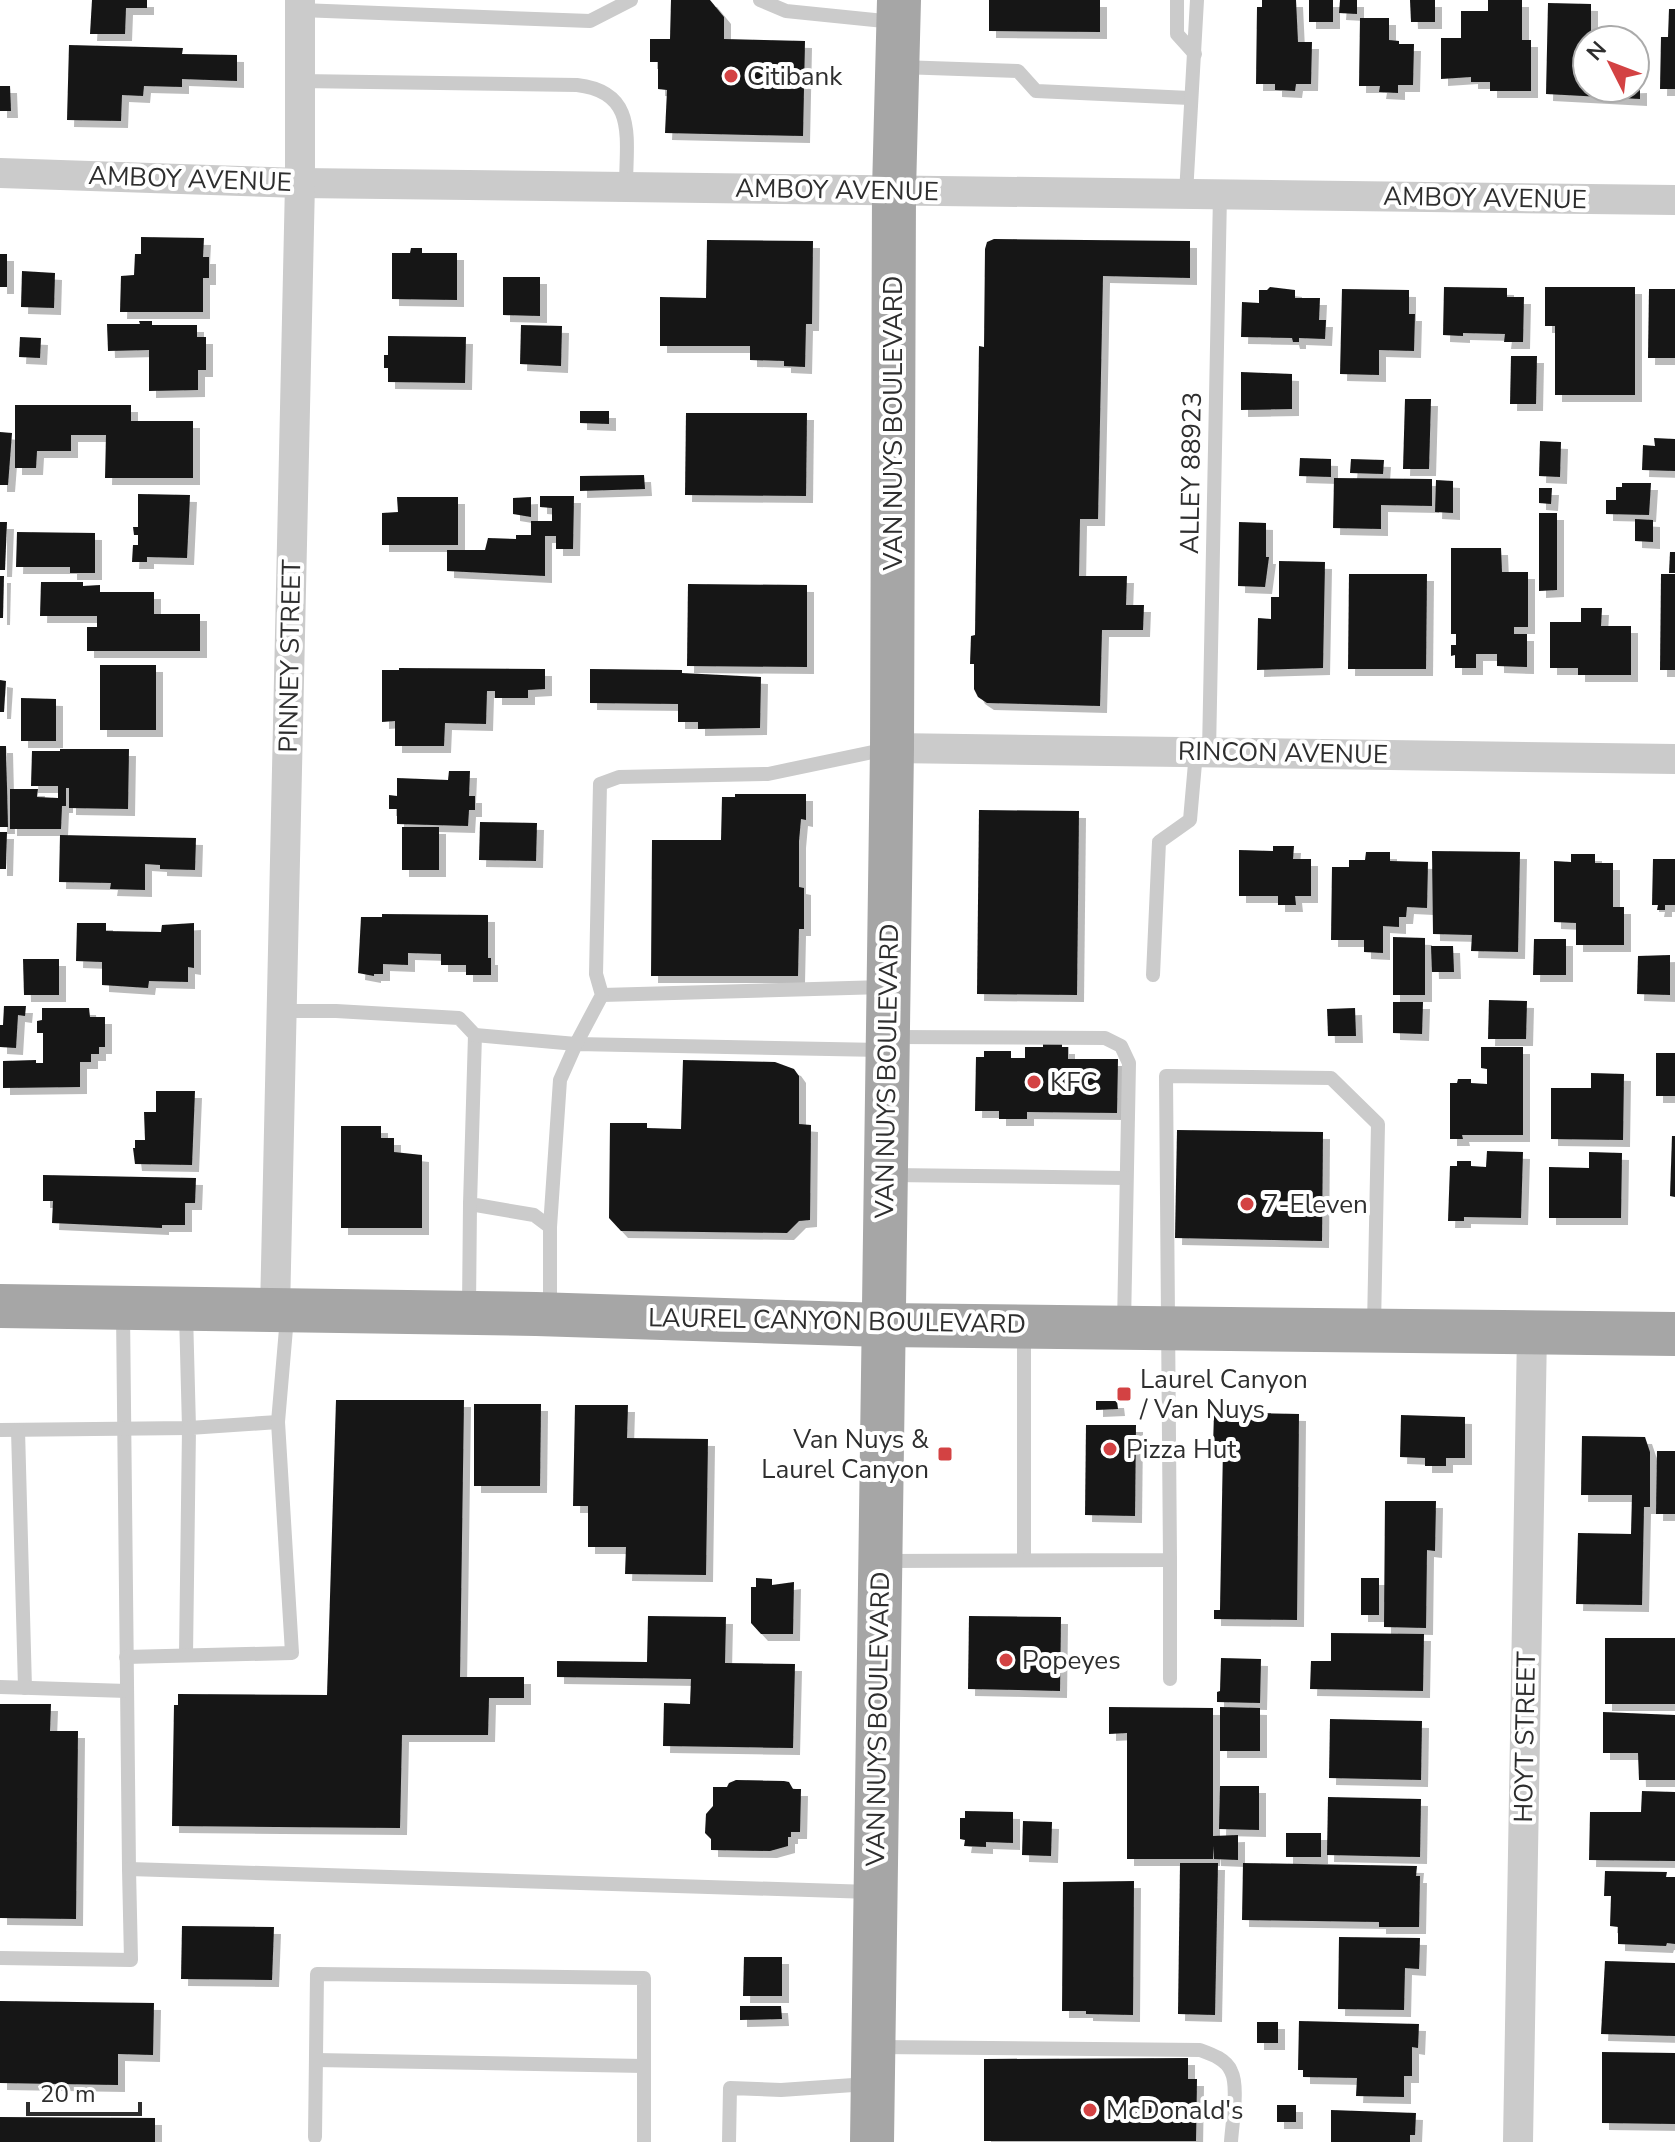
<svg xmlns="http://www.w3.org/2000/svg" width="1675" height="2142" font-family="'Nunito Sans',sans-serif">
	<style>
		.building { fill: #151515; filter: url(#shadow) }
		.lines { fill: none; stroke-linecap: round; stroke-linejoin: round }
		.lane { stroke: #cbcbcb; stroke-width: 14 }
		.street { stroke: #cbcbcb; stroke-width: 30 }
		.primary { stroke: #a6a6a6; stroke-width: 44 }
		.poi-dot { fill: #d34243; stroke: #fff; stroke-width: 3 }
		.labels { text-anchor: middle; dominant-baseline: central; stroke-width: 8; stroke-linejoin: round; paint-order: stroke }
		.poi-label { font-size: 26px; fill: #2e2e2e; stroke: #fff; text-anchor: start }
		.street-label { font-size: 26px; fill: #2e2e2e; stroke: #fff }
	</style>
	<defs>
		<filter id="shadow"><feDropShadow dx="7" dy="7" stdDeviation="0" flood-color="#0004"/></filter>
	</defs>
	<rect width="100%" height="100%" fill="#fff"/>
	<g class="building">
		<path d="M92,0H147V8H126L125,34H90Z"/>
		<path d="M671,0H710L724,17V39L805,41L803,136L665,133L667,90L658,89V62H650V39H670Z"/>
		<path d="M989,0H1100V32L989,31Z"/>
		<path d="M1262,0H1296L1298,42H1312L1311,84H1296L1295,91L1275,90V84H1256L1257,7H1262Z"/>
		<rect x="1309" y="0" width="24" height="22"/>
		<path d="M1340,0H1357V14L1339,13Z"/>
		<path d="M1410,0H1435V22H1411Z"/>
		<path d="M1488,0H1522V40H1531V91H1490V82H1471V77L1441,79V38H1461V11H1488Z"/>
		<path d="M1548,3L1591,4V39L1583,38V47H1587V88L1640,86V99L1546,94Z"/>
		<path d="M1669,9H1675V89H1660L1661,37H1668Z"/>
		<path d="M1360,18H1389V40L1399,41V44H1414L1413,85H1398V93L1379,92L1380,86H1359Z"/>
		<path d="M69,45L183,48L182,54L237,55V81L182,79V87L144,86L143,96L122,95L121,121L67,120Z"/>
		<path d="M0,86H10L11,111H0Z"/>
		<path d="M141,237L204,238L203,257H209V278H203V312H120L121,276L134,275L135,254H141Z"/>
		<path d="M994,239L1190,241V278L1103,276L1098,519H1080L1079,576H1127L1126,605H1144L1143,630H1102L1100,706L987,703L978,697L974,689V664H970L971,636L975,635L979,346L984,347L985,249L987,242Z"/>
		<path d="M707,240L813,241L812,324H806L805,367L784,366V361L750,360V346H660V297L706,298Z"/>
		<path d="M411,248H422V253H457V300L392,299V253H410Z"/>
		<rect x="0" y="254" width="7" height="33"/>
		<path d="M22,271L55,273L54,308L21,307Z"/>
		<path d="M503,277H540V316L503,315Z"/>
		<path d="M1270,287L1295,290V298H1320L1319,320H1326L1325,339L1299,338V342H1293L1292,338L1241,337L1242,302L1259,303V290H1267Z"/>
		<path d="M1444,287L1507,288V297H1524L1523,342H1504L1505,334L1463,333V336L1443,335Z"/>
		<path d="M1545,287H1635V395H1555V326H1545Z"/>
		<path d="M1342,289L1409,290V314H1415L1414,351L1379,350V375L1340,374Z"/>
		<path d="M1649,289H1675V358H1648Z"/>
		<path d="M139,321H152V325H197V337H206V370H198V390L149,391V350L108,351L107,324H140Z"/>
		<path d="M521,325L562,326L561,366L520,364Z"/>
		<path d="M388,336L466,337L465,383L388,382V368H384V355H388Z"/>
		<path d="M20,337L41,338L40,358L19,357Z"/>
		<path d="M1511,356H1537L1536,404H1510Z"/>
		<path d="M1241,372L1292,374V409L1241,410Z"/>
		<path d="M1405,399H1431L1429,469H1403Z"/>
		<path d="M15,405H131V421H193V478H105L106,435H71V451H37L36,468H15Z"/>
		<path d="M580,411H609V424L580,423Z"/>
		<path d="M686,413H807L806,496L685,495Z"/>
		<path d="M0,432L12,433L8,485H0Z"/>
		<path d="M1654,438L1675,439V471L1642,470L1643,445L1655,446Z"/>
		<path d="M1540,441L1561,442L1560,477L1539,476Z"/>
		<path d="M1300,458L1331,459V477L1299,476Z"/>
		<path d="M1351,459L1384,460L1383,474L1350,473Z"/>
		<path d="M644,475L645,489L580,491V476Z"/>
		<path d="M1334,478L1432,479V506L1381,505V529L1333,528Z"/>
		<path d="M1436,480L1453,481V513L1435,512Z"/>
		<path d="M1622,483H1651L1649,515L1606,514V500H1616V487H1622Z"/>
		<path d="M1539,488H1552L1551,504L1539,503Z"/>
		<path d="M138,494L190,495L187,558L147,557V562H132L133,545H138V535H134L133,527H138Z"/>
		<path d="M540,496H574L573,549H556V536H545V576L447,571V550H485L488,538L516,539V535H531V521H552V508L540,507Z"/>
		<path d="M397,497H458V545H382V513L398,512Z"/>
		<path d="M531,497V517L513,514V498Z"/>
		<path d="M1539,513H1557V590L1539,591Z"/>
		<path d="M1635,519L1653,520V542L1635,541Z"/>
		<path d="M0,522H7L5,570H0Z"/>
		<path d="M1239,522L1266,523V557H1269L1265,587L1238,586Z"/>
		<path d="M17,532L95,533V573H70V567H16Z"/>
		<path d="M1451,548H1501L1502,572H1528V627H1514V634H1527V667L1497,666V654H1476V668H1455V655L1451,656V645H1456V634H1451Z"/>
		<path d="M1670,552H1675V573H1669Z"/>
		<path d="M1279,561L1325,562L1323,668L1257,670L1258,618L1271,619V597H1279Z"/>
		<path d="M1349,574H1427L1426,669H1348Z"/>
		<path d="M1661,574H1675V670H1660Z"/>
		<path d="M0,576H4L3,618H0Z"/>
		<path d="M41,582H83V586L100,585V592H154V614H200V651H87V627H97V616H40Z"/>
		<path d="M688,584L807,585V667L687,666Z"/>
		<path d="M1581,608H1602L1601,626H1631V675H1578V668H1550V622H1581Z"/>
		<rect x="100" y="665" width="56" height="65"/>
		<path d="M399,668L545,669V689L528,690V698H495V691H487L486,724L445,723L444,746H395V721L382,722V670H399Z"/>
		<path d="M590,669L682,670V673L761,677L760,728L698,729V722H678V704L590,703Z"/>
		<path d="M0,680L6,681L4,712H0Z"/>
		<path d="M21,698L56,699V741H21Z"/>
		<path d="M0,746H6L8,827H0Z"/>
		<path d="M60,749H129L128,809L69,808V788H66V806H62L61,829H10V789H38L37,797L58,798V786H31L32,751H60Z"/>
		<path d="M449,771H470L469,796H475V810H469L468,826L397,824V809H389V795L397,796V778L448,780Z"/>
		<path d="M735,794H806V820L801,819L799,841V887L804,888V929H799L798,976H651L652,840H721L722,797H735Z"/>
		<path d="M979,810L1079,811L1077,995L977,994Z"/>
		<path d="M480,822L537,823L536,861L479,860Z"/>
		<rect x="402" y="827" width="37" height="43"/>
		<path d="M0,832H7L6,869H0Z"/>
		<path d="M60,835L196,838L195,870L160,869V865L145,864V890L110,889L111,883L59,882Z"/>
		<path d="M1273,846H1294L1293,859H1311V896H1295L1296,905H1278V896H1239V850L1273,851Z"/>
		<path d="M1432,851L1520,852L1518,952L1471,951L1472,935L1433,934Z"/>
		<path d="M1366,852H1390V861L1428,862L1427,908L1407,907L1406,917H1399V927L1383,926V953L1364,952V940H1331L1332,867H1349V860H1365Z"/>
		<path d="M1571,854H1595V863H1613V907H1624V945H1576V923L1554,922V861L1571,862Z"/>
		<path d="M1653,859H1675V905H1665V910H1657L1658,905H1652Z"/>
		<path d="M382,914L488,915V958H491V975H466V965H441V954L408,953V965L383,964V974H374V976L358,973L361,917H382Z"/>
		<path d="M77,923H106V931L161,932L162,925L194,923V968L188,967V982L149,981L148,988L102,985V962L76,961Z"/>
		<path d="M1393,937L1425,938V995H1393Z"/>
		<path d="M1534,939H1566V975H1533Z"/>
		<path d="M1431,946H1453L1454,972H1432Z"/>
		<path d="M1670,955V995L1637,994L1638,956Z"/>
		<path d="M23,959H59V995H24Z"/>
		<path d="M1489,1000L1527,1001L1526,1039H1488Z"/>
		<path d="M1393,1002H1423L1422,1034L1393,1033Z"/>
		<path d="M4,1006H26L25,1016L18,1015L16,1048L0,1047V1025H3Z"/>
		<path d="M42,1008H89L90,1017H105V1047H99V1054H91V1062H80V1087L3,1088V1061L36,1060V1063H43V1033H37V1021L42,1020Z"/>
		<path d="M1355,1008L1356,1036H1328L1327,1009Z"/>
		<path d="M1043,1040H1062V1047H1068V1059H1118L1117,1113L1027,1112V1119H999V1111H975L976,1057H984V1051H1011V1058H1025V1047H1043Z"/>
		<path d="M1481,1047H1523V1135H1462L1463,1139H1450V1083H1457L1458,1079H1471V1083L1487,1084V1069L1481,1068Z"/>
		<rect x="1656" y="1053" width="19" height="43"/>
		<path d="M683,1060L775,1062L794,1069L799,1076V1124L811,1125L810,1220L799,1221L787,1233L621,1231L609,1218L610,1123H647V1128L681,1129Z"/>
		<path d="M1591,1073L1624,1074L1623,1140L1551,1139V1088H1591Z"/>
		<path d="M156,1091H195L192,1165L135,1164L133,1148H135V1140H145L144,1112H156Z"/>
		<path d="M341,1126H381V1138H394V1152L422,1155V1228H341Z"/>
		<path d="M1177,1130L1323,1132L1322,1241L1175,1238Z"/>
		<path d="M1672,1136H1675V1197L1670,1196Z"/>
		<path d="M1487,1151L1523,1152L1521,1218L1464,1217V1221H1448L1450,1166H1457V1161H1471V1166L1486,1167Z"/>
		<path d="M1589,1152L1622,1153L1621,1218H1549V1167L1589,1168Z"/>
		<path d="M43,1175L196,1178L195,1203H185V1225H162V1228L52,1223L53,1201H43Z"/>
		<path d="M336,1400H464L460,1677H524V1698H489L488,1735H402L400,1828L172,1826L174,1705H178V1694L327,1695Z"/>
		<path d="M1096,1401H1117L1118,1409L1096,1410Z"/>
		<path d="M474,1404H541L540,1486H474Z"/>
		<path d="M575,1405H628L627,1438L708,1439L706,1575L625,1574L626,1547H588V1506H573Z"/>
		<path d="M1214,1412L1299,1414L1297,1620L1214,1619V1610H1220L1223,1447H1213Z"/>
		<path d="M1401,1415L1465,1417V1458H1446V1466H1425V1458L1400,1457Z"/>
		<path d="M1086,1425H1136L1135,1516L1085,1515Z"/>
		<path d="M1582,1436L1645,1437L1650,1452V1507H1644L1642,1605L1576,1604L1578,1533L1631,1534L1632,1495H1581Z"/>
		<path d="M1657,1451H1675V1514H1656Z"/>
		<path d="M1385,1501H1436L1435,1551L1427,1550L1426,1628L1384,1627Z"/>
		<path d="M756,1578L772,1579V1585L794,1582L793,1634H761L751,1623V1587H756Z"/>
		<rect x="1361" y="1578" width="18" height="37"/>
		<path d="M648,1616L726,1617L725,1663L795,1664L793,1748L663,1746L664,1703L690,1704L691,1679L557,1677V1661L647,1662Z"/>
		<path d="M969,1616L1061,1617L1060,1691L968,1689Z"/>
		<path d="M1331,1633L1424,1634L1423,1691L1310,1689L1311,1661H1331Z"/>
		<rect x="1605" y="1638" width="70" height="66"/>
		<path d="M1221,1658L1261,1659L1260,1703L1217,1702V1692L1220,1691Z"/>
		<path d="M0,1704H51L50,1731H78L76,1919L0,1918Z"/>
		<path d="M1109,1707L1213,1708V1836L1238,1835V1860L1214,1859V1846L1213,1859H1127V1733L1109,1734Z"/>
		<path d="M1220,1707L1260,1708V1751H1220Z"/>
		<path d="M1603,1712L1675,1715V1780H1639L1638,1753H1603Z"/>
		<path d="M1330,1719L1422,1721L1421,1780L1329,1778Z"/>
		<path d="M736,1780L784,1781L789,1782L793,1789H801L800,1832H791V1837H788V1846L770,1851L711,1850V1839L705,1833L706,1814L713,1806V1787H727L729,1783Z"/>
		<path d="M1220,1786H1259V1830L1219,1829Z"/>
		<path d="M1642,1791L1675,1792V1861L1589,1860L1590,1812H1641Z"/>
		<path d="M1328,1797L1421,1799L1420,1857L1327,1855Z"/>
		<path d="M965,1811L1013,1812V1843L986,1842V1847L964,1846L965,1840L960,1839V1818H965Z"/>
		<path d="M1023,1821L1052,1822L1051,1856L1022,1855Z"/>
		<rect x="1286" y="1833" width="35" height="24"/>
		<path d="M1180,1863H1218L1215,2015L1178,2014Z"/>
		<path d="M1243,1863L1417,1866L1416,1876H1420L1419,1927H1379V1922L1242,1920Z"/>
		<path d="M1605,1871L1667,1872L1666,1877H1675V1944L1667,1943L1666,1946L1618,1944V1927L1610,1926L1611,1896H1604Z"/>
		<path d="M1134,1881L1133,2015L1086,2014V2011H1062L1063,1882Z"/>
		<path d="M182,1926L274,1927L272,1980L181,1979Z"/>
		<path d="M1339,1937L1420,1938L1419,1969L1405,1968L1404,2010L1338,2009Z"/>
		<path d="M744,1957H782V1996H743Z"/>
		<path d="M1605,1961L1675,1963V2036L1601,2034Z"/>
		<path d="M0,2001L154,2003L153,2055L118,2054V2085L0,2083Z"/>
		<path d="M740,2006H781L782,2019L740,2020Z"/>
		<path d="M1299,2021L1419,2024L1418,2048L1412,2047V2076H1404V2097L1356,2096L1357,2078L1303,2077V2070H1298Z"/>
		<rect x="1257" y="2022" width="21" height="21"/>
		<path d="M1602,2052L1675,2053V2124L1602,2123Z"/>
		<path d="M1188,2058V2079H1197L1196,2141H984V2059Z"/>
		<rect x="1277" y="2105" width="19" height="17"/>
		<path d="M1331,2110L1416,2113L1415,2135H1410V2142H1331Z"/>
		<path d="M0,2117L155,2118V2142H0Z"/>
	</g>
	<g class="lines">
		<g class="lane">
			<path d="M760,0L786,11L894,22"/>
			<path d="M1177,0V34L1195,54"/>
			<path d="M300,10L590,21L631,0"/>
			<path d="M900,67L1018,71L1036,91L1190,98"/>
			<path d="M300,81L577,85C638,92 626,139 626,187"/>
			<path d="M1186,194L1197,0"/>
			<path d="M1209,752L1220,195"/>
			<path d="M1153,975L1159,842L1190,820L1196,752"/>
			<path d="M602,995L884,987"/>
			<path d="M282,1011H336L459,1018L475,1035L470,1204L534,1215L550,1227L560,1080L576,1044L882,1050"/>
			<path d="M475,1035L576,1044L602,995L596,974L600,784L619,777L768,774L887,749"/>
			<path d="M892,1037L1105,1038L1121,1046L1129,1063L1124,1325"/>
			<path d="M891,1175L1126,1178"/>
			<path d="M469,1308L470,1204"/>
			<path d="M550,1310V1227"/>
			<path d="M123,1312L129,1869"/>
			<path d="M1024,1333V1560"/>
			<path d="M0,1430L189,1428L186,1313"/>
			<path d="M18,1430L25,1688"/>
			<path d="M885,1561L1170,1560L1166,1076L1331,1078L1378,1124L1374,1326"/>
			<path d="M186,1655L189,1428L278,1422"/>
			<path d="M126,1657L292,1653L278,1422L287,1317"/>
			<path d="M1170,1679V1560"/>
			<path d="M0,1687L127,1691"/>
			<path d="M0,1958L131,1960L129,1869L871,1892"/>
			<path d="M878,2047L1200,2050C1211,2054 1226,2059 1231,2071C1239,2086 1232,2124 1231,2142"/>
			<path d="M316,2060L644,2066"/>
			<path d="M315,2137L317,1974L644,1978V2142"/>
			<path d="M729,2142L730,2088L781,2090L868,2084"/>
		</g>
		<g class="street">
			<path d="M0,173L300,183L1675,200"/>
			<path d="M892,748L1675,759"/>
			<path d="M275,1311L300,183V0"/>
			<path d="M1518,2142L1532,1332"/>
		</g>
		<g class="primary">
			<path d="M0,1306L536,1314L883,1325L1675,1334"/>
			<path d="M872,2142L892,748L894,191L899,0"/>
		</g>
	</g>
	<g class="poi-dot">
		<circle cx="731" cy="76" r="8"/>
		<circle cx="1034" cy="1082" r="8"/>
		<circle cx="1247" cy="1204" r="8"/>
		<rect x="1116" y="1386" width="16" height="16" rx="4"/>
		<circle cx="1110" cy="1449" r="8"/>
		<rect x="937" y="1446" width="16" height="16" rx="4"/>
		<circle cx="1006" cy="1660" r="8"/>
		<circle cx="1090" cy="2110" r="8"/>
	</g>
	<g class="labels">
		<g class="poi-label">
			<text x="747" y="76">Citibank</text>
			<text x="1050" y="1082">KFC</text>
			<text x="1263" y="1204">7-Eleven</text>
			<text x="1140" y="1379">Laurel Canyon<tspan x="1140" dy="30">/ Van Nuys</tspan></text>
			<text x="929" y="1439" text-anchor="end">Van Nuys &amp;<tspan x="929" dy="30">Laurel Canyon</tspan></text>
			<text x="1126" y="1449">Pizza Hut</text>
			<text x="1022" y="1660">Popeyes</text>
			<text x="1106" y="2110">McDonald's</text>
		</g>
		<g class="street-label">
			<text transform="translate(190 179) rotate(2)">AMBOY AVENUE</text>
			<text transform="translate(837 190) rotate(1)">AMBOY AVENUE</text>
			<text transform="translate(1485 198) rotate(1)">AMBOY AVENUE</text>
			<text transform="translate(893 423) rotate(-90)">VAN NUYS BOULEVARD</text>
			<text transform="translate(1191 473) rotate(-89)">ALLEY 88923</text>
			<text transform="translate(290 656) rotate(-89)">PINNEY STREET</text>
			<text transform="translate(1283 753) rotate(1)">RINCON AVENUE</text>
			<text transform="translate(887 1071) rotate(-89)">VAN NUYS BOULEVARD</text>
			<text transform="translate(837 1321) rotate(1)">LAUREL CANYON BOULEVARD</text>
			<text transform="translate(878 1719) rotate(-89)">VAN NUYS BOULEVARD</text>
			<text transform="translate(1525 1737) rotate(-89)">HOYT STREET</text>
		</g>
	</g>
	<g transform="translate(1611 64) rotate(312)"><circle r="38" fill="#ffffff" stroke="#ababab" stroke-width="2"/>
	<path d="M0-6L14 30L0 20L-14 30Z" fill="#d34243"/>
	<text y="-12" font-size="22" font-weight="bold" text-anchor="middle" fill="#2e2e2e">N</text>
	</g>
	<path d="M28 2102v12h112v-12" fill="none" stroke="#2e2e2e" stroke-width="4"/>
	<text x="40" y="2102" font-size="24" fill="#2e2e2e" stroke="#ffffff" stroke-width="6" paint-order="stroke">20 m</text>
</svg>
